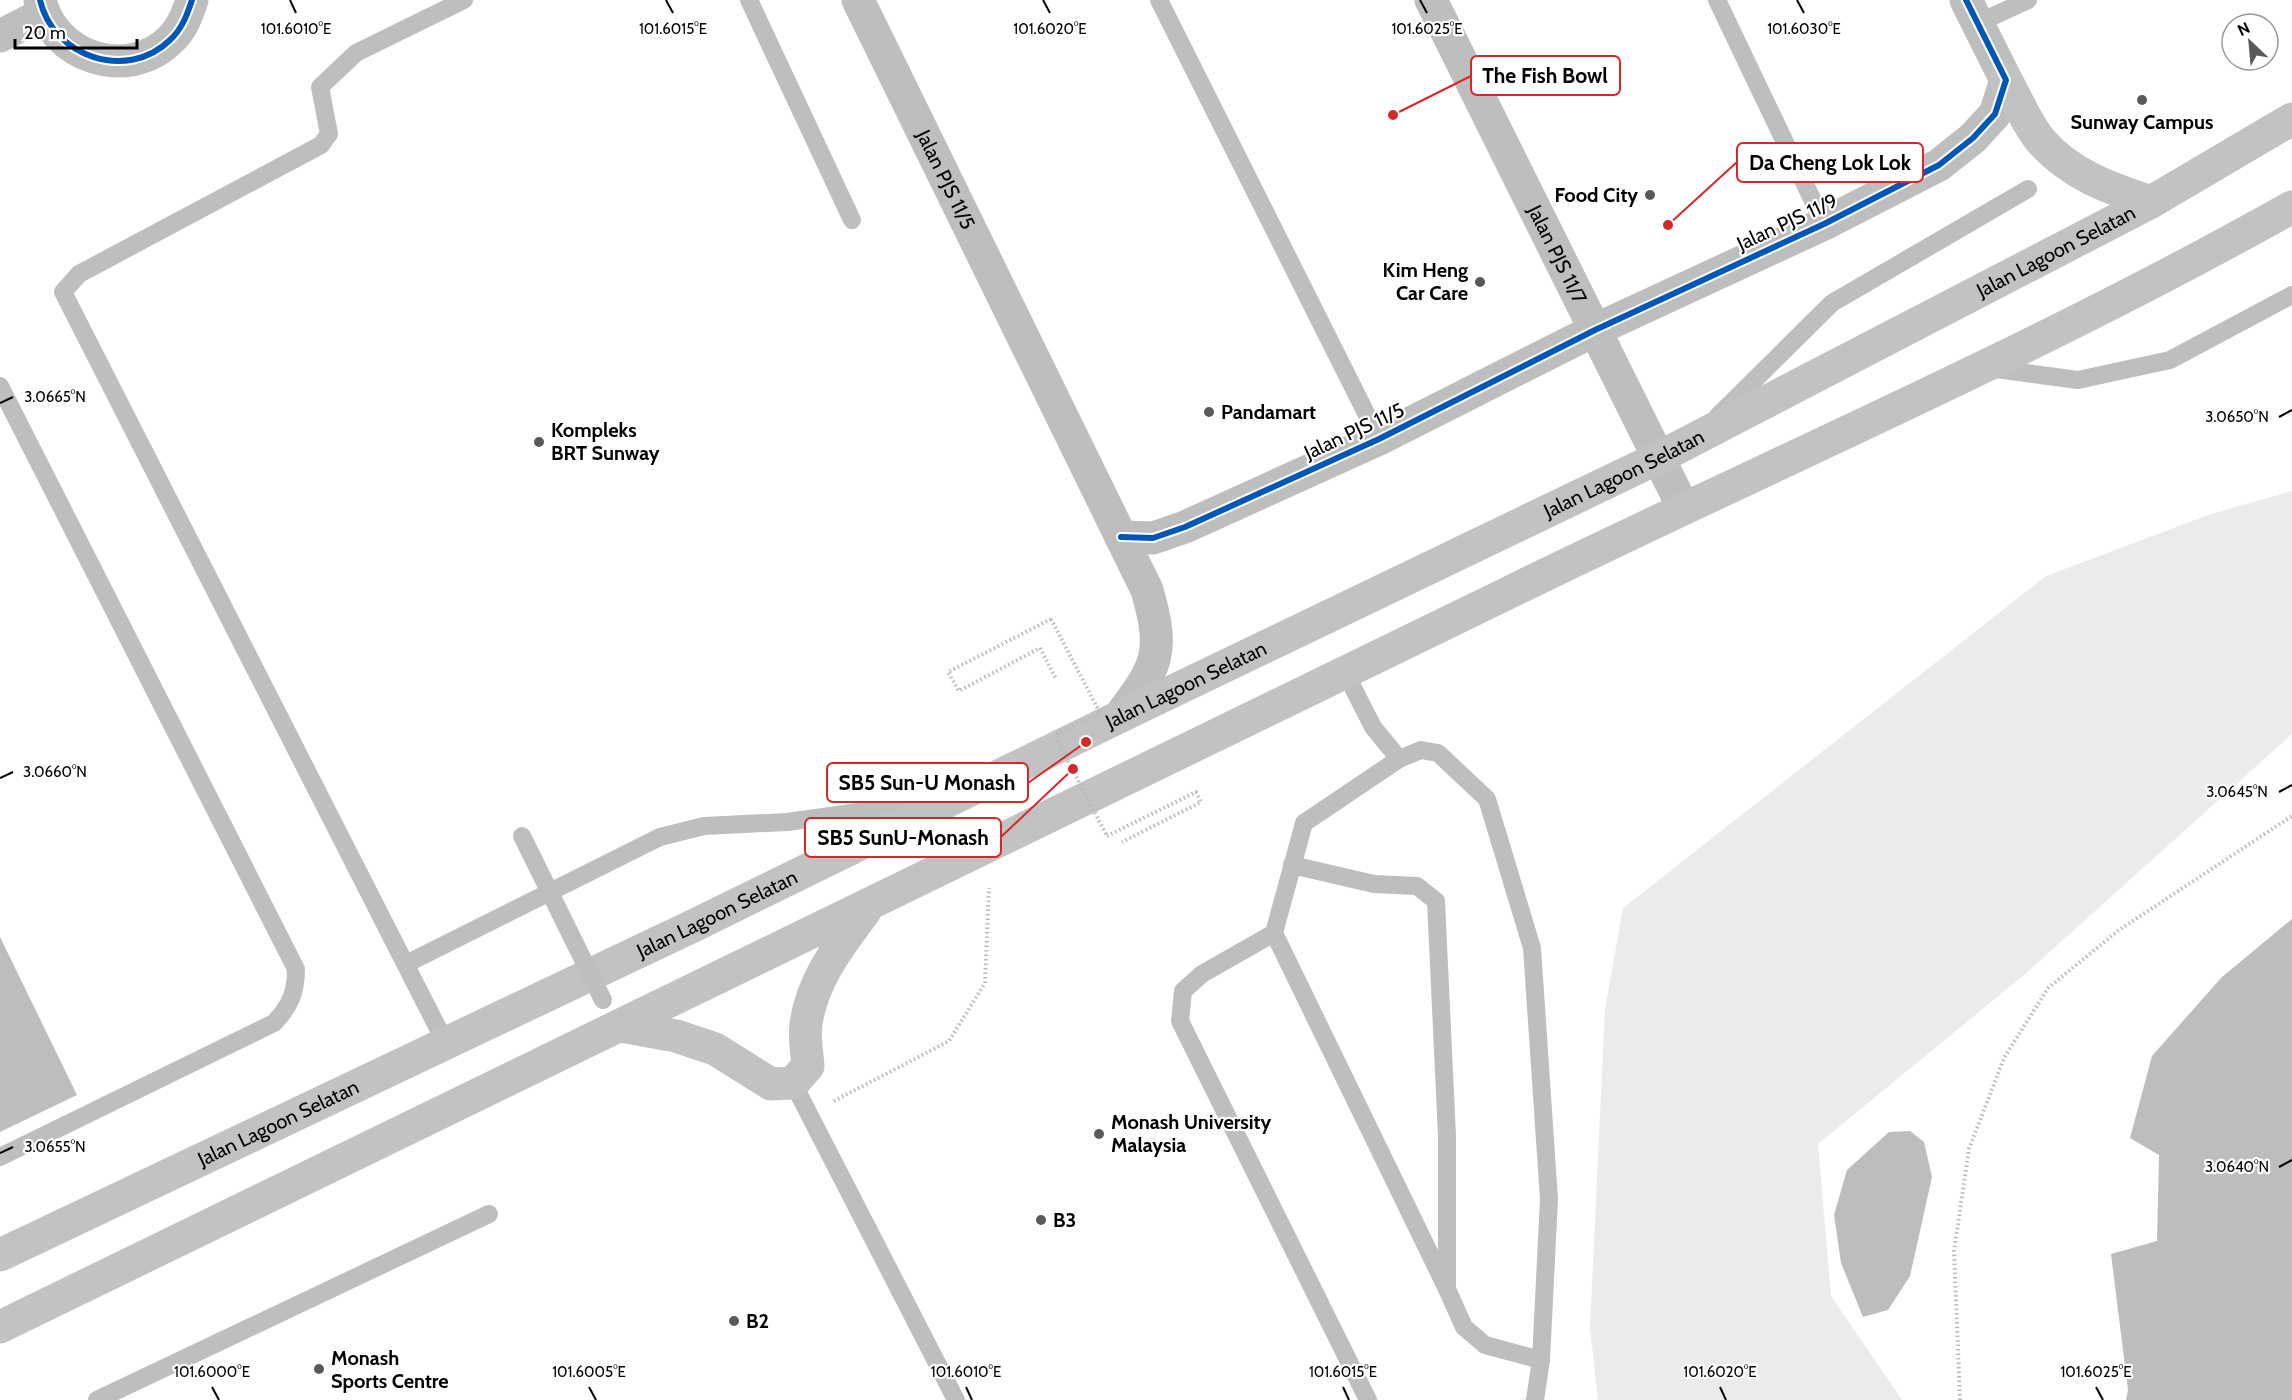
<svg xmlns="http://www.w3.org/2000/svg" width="2292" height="1400" font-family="Cabin,sans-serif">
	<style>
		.green { fill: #ebebeb }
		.water { fill: #bdbdbd }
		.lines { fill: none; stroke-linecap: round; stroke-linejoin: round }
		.path { stroke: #b9b9b9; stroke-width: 4; stroke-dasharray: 1.5 3; stroke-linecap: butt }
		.service { stroke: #bebebe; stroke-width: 18 }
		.minor { stroke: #bebebe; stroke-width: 33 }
		.tertiary { stroke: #bebebe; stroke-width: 33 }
		.secondary { stroke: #c2c2c2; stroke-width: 33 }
		.path-bridge { stroke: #b9b9b9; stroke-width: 4; stroke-dasharray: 1.5 3; stroke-linecap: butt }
		.service-bridge { stroke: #bebebe; stroke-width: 18 }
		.cycleway-casing { stroke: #fff; stroke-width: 10 }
		.cycleway { stroke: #0057b8; stroke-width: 6 }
		.ticks { fill: none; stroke: #000; stroke-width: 2 }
		.poi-dot { fill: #595959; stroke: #fff; stroke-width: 2 }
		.labels { text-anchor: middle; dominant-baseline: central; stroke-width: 4.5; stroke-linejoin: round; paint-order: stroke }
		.poi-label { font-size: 20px; font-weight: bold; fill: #000; stroke: #fff; text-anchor: start }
		.street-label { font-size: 20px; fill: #000; stroke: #fff }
		.ticks-label { font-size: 15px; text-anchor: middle; fill: #000; stroke: #fff; stroke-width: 4.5; stroke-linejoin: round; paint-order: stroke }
		.leader { fill: none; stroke: #d62828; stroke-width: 2 }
		.callout-dot { fill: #d62828; stroke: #fff; stroke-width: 2 }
		.callout { fill: #fff; stroke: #d62828; stroke-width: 2 }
		.callout-label { font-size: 21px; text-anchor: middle; font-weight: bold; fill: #000 }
	</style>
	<rect width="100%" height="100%" fill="#fff"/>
	<path class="green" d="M2292,491V734L2024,975L1818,1144L1831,1296L1902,1400H1598L1590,1328L1605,1009L1623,908L2046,576L2208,515Z"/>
	<g class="water">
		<path d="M2292,919V1400H2126L2128,1390L2111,1254L2157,1241L2159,1155L2130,1138L2152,1056L2222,977Z"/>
		<path d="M0,937L77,1095L0,1132Z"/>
		<path d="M1910,1131L1924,1142L1932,1177L1910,1276L1888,1310L1863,1317L1841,1263L1834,1215L1847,1170L1889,1132Z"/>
	</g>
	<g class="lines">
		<g class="path">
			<path d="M1051,619L948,672L959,691L1040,648L1056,679"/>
			<path d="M1107,836L1196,792L1201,802L1122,842"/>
			<path d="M834,1101L949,1041L985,983L989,888"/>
			<path d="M1960,1400L1954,1251L1969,1149L2004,1058L2048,988L2119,930L2292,816"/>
		</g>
		<g class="service">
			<path d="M749,0L852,220"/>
			<path d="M1159,0L1379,439"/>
			<path d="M1717,0L1824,224"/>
			<path d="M1978,23L2028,0"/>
			<path d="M1989,368L2078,380L2170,360L2292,295"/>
			<path d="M0,386L296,969C296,993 290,1006 274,1023L0,1157"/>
			<path d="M1717,417L1832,303L2028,189"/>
			<path d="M1345,672L1373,727L1399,759L1421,750L1438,753L1487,799L1532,948L1549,1199L1541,1360L1535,1400"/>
			<path d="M1292,865L1374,884L1417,886L1436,901L1447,1136V1289L1274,933L1304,823L1399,759"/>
			<path d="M1274,933L1202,974L1183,991L1180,1021L1368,1400"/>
			<path d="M406,964L660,837L704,826L787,822L923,803"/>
			<path d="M445,1042L63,292L79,274L321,145L329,134L320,87L356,53L464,0"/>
			<path d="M793,1083L956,1400"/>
			<path d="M1447,1289L1464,1327L1485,1345L1541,1360"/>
			<path d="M97,1400L489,1214"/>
		</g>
		<g class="minor">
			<path d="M40,0C53,57 127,82 170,40C182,29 187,15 192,0"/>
			<path id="s1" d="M858,0L1147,590C1165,653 1158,666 1119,717"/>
			<path d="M0,36L43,14"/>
			<path d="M1121,537L1153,538L1185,527L1379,439L1595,330L1824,224L1939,165L1973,138L1995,114L2006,80L1966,0"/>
		</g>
		<path class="tertiary" id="s2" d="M1431,0L1683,507"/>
		<g class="secondary">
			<path d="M2006,80C2017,99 2027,125 2041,141C2071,175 2109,188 2151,202"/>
			<path d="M621,1026L676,1036L715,1049L771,1084L793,1083L808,1066C807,1053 804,1037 806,1024C812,980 839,946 865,911"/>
			<path id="s3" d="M0,1255L695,925L1119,717L1658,458L2151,202L2292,119"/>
			<path d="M0,1327C504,1083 1007,837 1510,592C1771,464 2038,350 2292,207"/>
		</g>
		<path class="path-bridge" d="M1051,619L1100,713L1055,736L1107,836"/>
		<path class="service-bridge" d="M522,836L603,1000"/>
		<defs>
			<g id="cycleway">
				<path d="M40,0C53,57 127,82 170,40C182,29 187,15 192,0"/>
				<path d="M1121,537L1153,538L1185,527L1379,439L1595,330L1824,224L1939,165L1973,138L1995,114L2006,80L1966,0"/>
			</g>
		</defs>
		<use href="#cycleway" class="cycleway-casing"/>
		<use href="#cycleway" class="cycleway"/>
	</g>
	<path class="ticks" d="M290,0L296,13M666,0L673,13M1043,0L1050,13M1420,0L1427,13M1797,0L1804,13M0,403L13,397M2279,417L2292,410M0,778L13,772M2279,792L2292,785M0,1153L13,1147M2279,1167L2292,1160M212,1387L219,1400M589,1387L596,1400M966,1387L972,1400M1343,1387L1349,1400M1720,1387L1726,1400M2096,1387L2103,1400"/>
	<g class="poi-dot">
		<circle cx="2142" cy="100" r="6"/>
		<circle cx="1650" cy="195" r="6"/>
		<circle cx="1480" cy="282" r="6"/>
		<circle cx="1209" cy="412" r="6"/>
		<circle cx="539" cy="442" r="6"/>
		<circle cx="1099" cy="1134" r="6"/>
		<circle cx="1041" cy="1220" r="6"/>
		<circle cx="734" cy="1321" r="6"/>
		<circle cx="319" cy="1369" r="6"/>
	</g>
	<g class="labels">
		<g class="poi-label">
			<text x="2142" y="122" text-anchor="middle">Sunway Campus</text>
			<text x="1638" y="195" text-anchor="end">Food City</text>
			<text x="1468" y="270" text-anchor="end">Kim Heng<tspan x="1468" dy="23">Car Care</tspan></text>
			<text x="1221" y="412">Pandamart</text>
			<text x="551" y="430">Kompleks<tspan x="551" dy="23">BRT Sunway</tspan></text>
			<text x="1111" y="1122">Monash University<tspan x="1111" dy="23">Malaysia</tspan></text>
			<text x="1053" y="1220">B3</text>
			<text x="746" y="1321">B2</text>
			<text x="331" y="1358">Monash<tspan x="331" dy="23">Sports Centre</tspan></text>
		</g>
		<g class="street-label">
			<text stroke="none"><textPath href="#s1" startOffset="200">Jalan PJS 11/5</textPath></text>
			<text transform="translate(1787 222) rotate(-25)">Jalan PJS 11/9</text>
			<text stroke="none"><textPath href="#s3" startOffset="2288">Jalan Lagoon Selatan</textPath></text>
			<text stroke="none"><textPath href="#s2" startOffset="284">Jalan PJS 11/7</textPath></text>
			<text transform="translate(1354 431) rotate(-25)">Jalan PJS 11/5</text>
			<text stroke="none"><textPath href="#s3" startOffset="1802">Jalan Lagoon Selatan</textPath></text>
			<text stroke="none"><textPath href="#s3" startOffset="1316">Jalan Lagoon Selatan</textPath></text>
			<text stroke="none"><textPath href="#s3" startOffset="794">Jalan Lagoon Selatan</textPath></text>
			<text stroke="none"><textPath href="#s3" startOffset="308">Jalan Lagoon Selatan</textPath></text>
		</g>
	</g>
	<g class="ticks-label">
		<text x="296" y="34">101.6010°E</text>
		<text x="673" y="34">101.6015°E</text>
		<text x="1050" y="34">101.6020°E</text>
		<text x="1427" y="34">101.6025°E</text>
		<text x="1804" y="34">101.6030°E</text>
		<text x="55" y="402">3.0665°N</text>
		<text x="2237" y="422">3.0650°N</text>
		<text x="55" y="777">3.0660°N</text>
		<text x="2237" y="797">3.0645°N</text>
		<text x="55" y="1152">3.0655°N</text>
		<text x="2237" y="1172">3.0640°N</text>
		<text x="212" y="1377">101.6000°E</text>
		<text x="589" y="1377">101.6005°E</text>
		<text x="966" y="1377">101.6010°E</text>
		<text x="1343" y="1377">101.6015°E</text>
		<text x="1720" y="1377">101.6020°E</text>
		<text x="2096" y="1377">101.6025°E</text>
	</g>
	<path class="leader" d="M1393 115L1471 76M1668 225L1737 162M1086 742L1028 783M1073 769L1001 837"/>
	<g class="callout-dot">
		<circle cx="1393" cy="115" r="6"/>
		<circle cx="1668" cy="225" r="6"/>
		<circle cx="1086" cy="742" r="6"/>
		<circle cx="1073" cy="769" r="6"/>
	</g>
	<g class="callout">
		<rect x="1471" y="56" width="149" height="39" rx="6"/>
		<rect x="1737" y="143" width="186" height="39" rx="6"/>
		<rect x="827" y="763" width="201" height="39" rx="6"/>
		<rect x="805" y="818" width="196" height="39" rx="6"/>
	</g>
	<g class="callout-label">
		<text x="1545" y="83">The Fish Bowl</text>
		<text x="1830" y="170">Da Cheng Lok Lok</text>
		<text x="927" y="790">SB5 Sun-U Monash</text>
		<text x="903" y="845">SB5 SunU-Monash</text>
	</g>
	<g transform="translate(2250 42) rotate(334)"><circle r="28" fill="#ffffff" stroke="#999999" stroke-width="1.5"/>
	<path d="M0-4.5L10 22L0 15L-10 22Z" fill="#595959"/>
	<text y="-9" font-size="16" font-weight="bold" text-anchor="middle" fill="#000000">N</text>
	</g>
	<path d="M15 39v9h122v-9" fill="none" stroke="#000000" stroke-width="3"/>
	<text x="24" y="39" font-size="18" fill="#000000" stroke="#ffffff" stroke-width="4.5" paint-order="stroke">20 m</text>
</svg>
